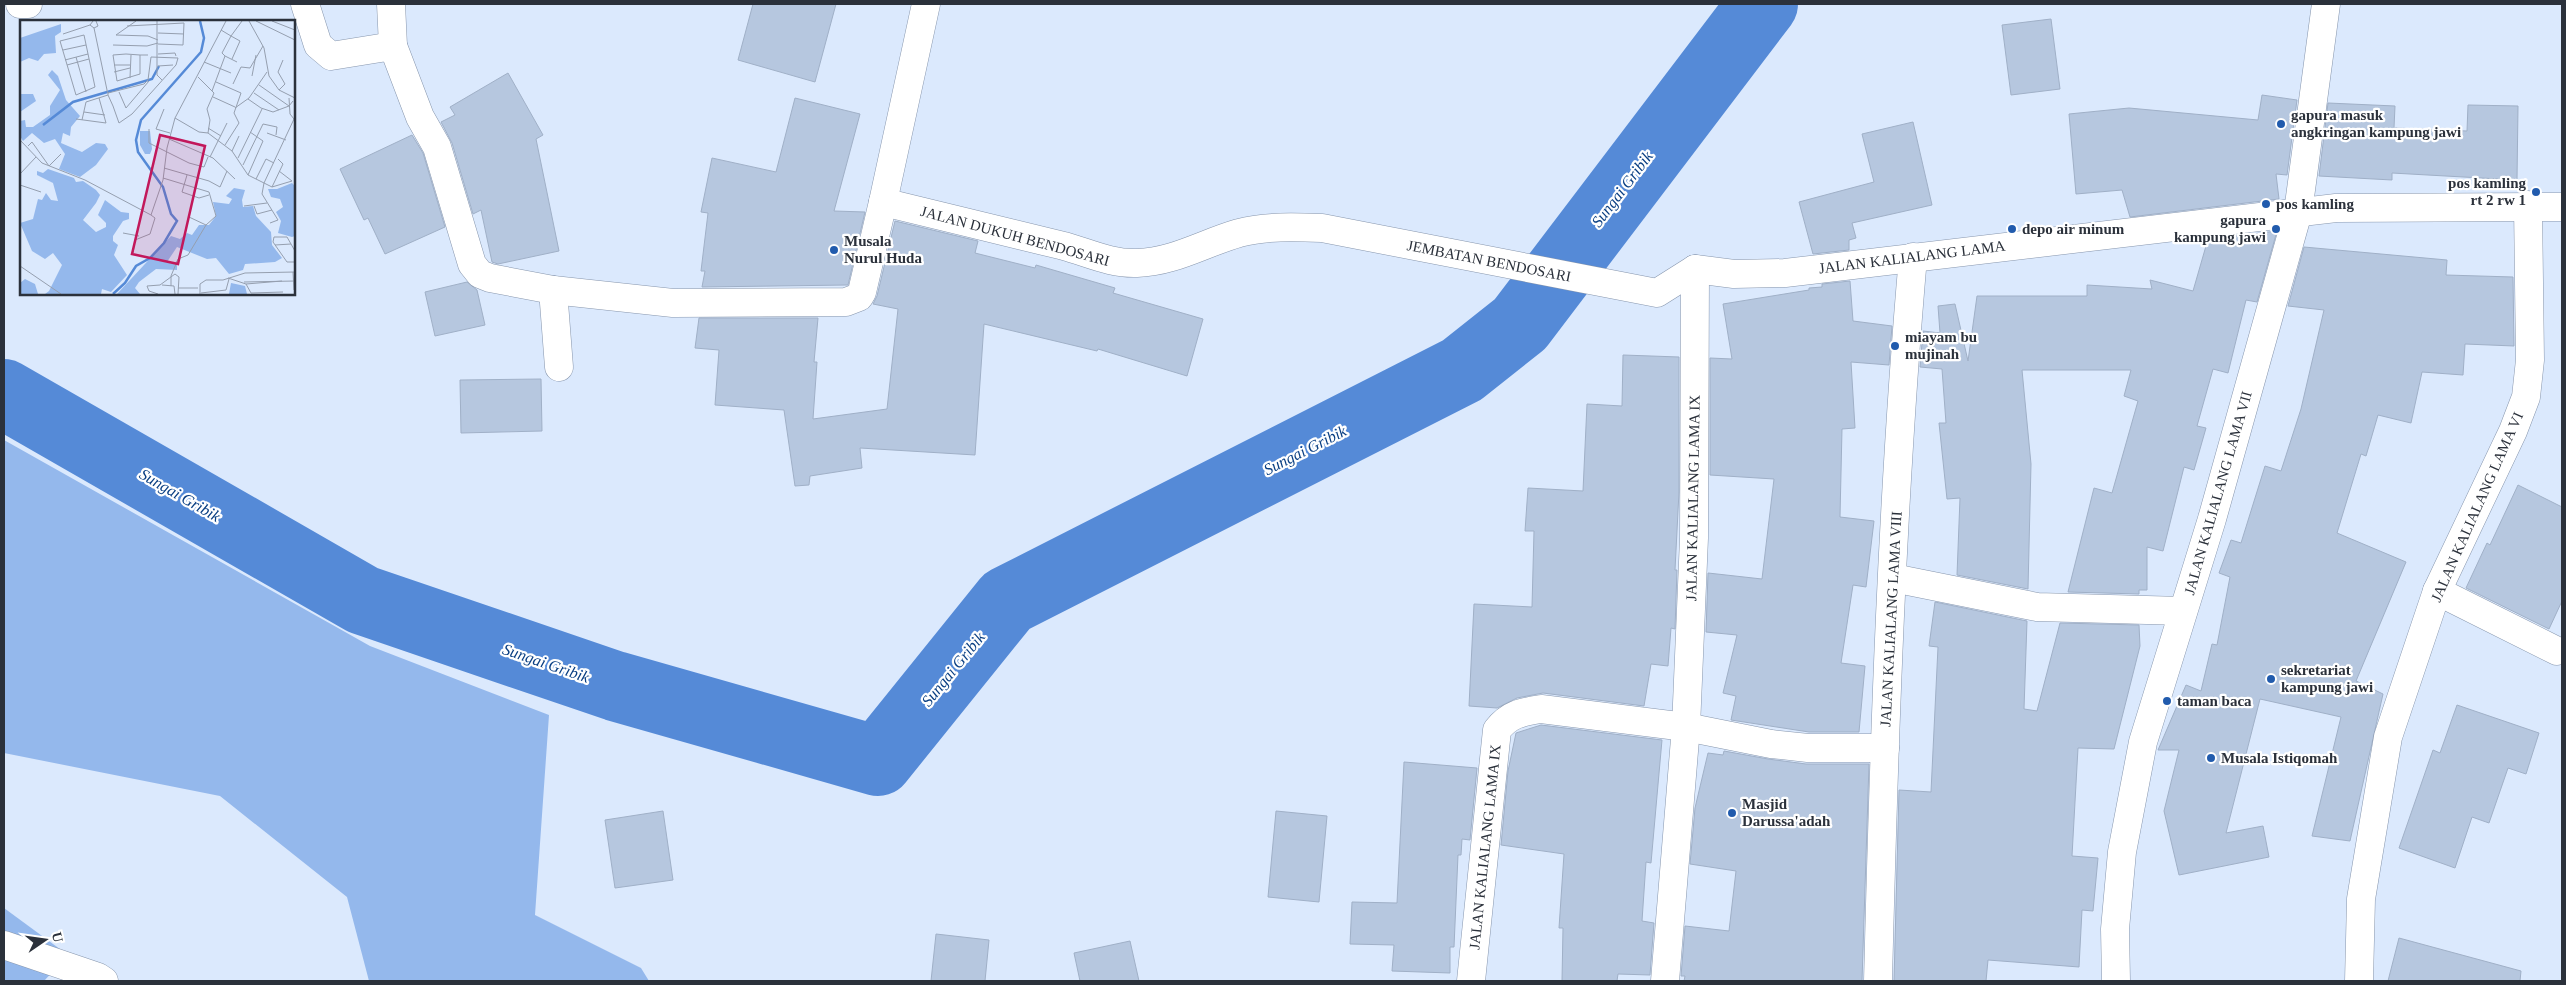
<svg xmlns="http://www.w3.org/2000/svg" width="2566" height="985" font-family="Georgia,serif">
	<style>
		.green { fill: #94b8ec }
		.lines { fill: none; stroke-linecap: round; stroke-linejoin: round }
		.river { stroke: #558ad7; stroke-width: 70 }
		.building { fill: #b6c7df; stroke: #a0b0c7 }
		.minor-casing { stroke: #8796ad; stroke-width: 29 }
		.minor { stroke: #fff; stroke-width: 28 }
		.poi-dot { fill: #215bad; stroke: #fff; stroke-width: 2 }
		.labels { text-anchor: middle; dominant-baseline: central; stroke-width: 4.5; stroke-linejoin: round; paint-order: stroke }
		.poi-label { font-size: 15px; font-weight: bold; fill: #2b313b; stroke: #fff; text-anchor: start }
		.street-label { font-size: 15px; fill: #2b313b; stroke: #fff }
		.water-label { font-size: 16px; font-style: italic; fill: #0a3f83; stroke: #fff }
		.inset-river { fill: none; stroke: #558ad7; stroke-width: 2.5 }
		.inset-road { fill: none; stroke: #959faf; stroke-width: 1 }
		.view { fill: #c2185b; fill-opacity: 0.15; stroke: #c2185b; stroke-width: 2.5 }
		.inset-edge { fill: none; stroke: #2b313b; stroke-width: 2.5 }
	</style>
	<rect width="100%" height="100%" fill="#dbe9fd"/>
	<g class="green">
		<path d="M4,440L370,646L549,715L535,915L641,968L649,981H369L347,897L220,796L4,753Z"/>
		<path d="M4,908L68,955L44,981H4Z"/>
	</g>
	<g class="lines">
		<path class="river" d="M4,394L363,600L615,686L878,761L1007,601L1462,370L1520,324L1763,4"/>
	</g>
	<g class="building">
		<path d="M753,4H836L815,82L738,60Z"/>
		<path d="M2051,19L2060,89L2011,95L2002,25Z"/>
		<path d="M508,73L543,135L536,139L559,251L498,264L492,262L481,210L473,214L452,143L441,122L455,115L450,107Z"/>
		<path d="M2262,95L2297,100L2287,175L2276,174L2279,199L2130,217L2122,190L2076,194L2069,114L2129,108L2258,120Z"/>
		<path d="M795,98L860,114L834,211L865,212L848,285L702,287L705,271H701L708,213L701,212L712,158L776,172Z"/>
		<path d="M2328,103L2395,106L2394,128L2467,131L2468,105L2518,106L2517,180L2392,173V180L2319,176Z"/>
		<path d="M1913,122L1932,205L1852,223L1856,238L1849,240V250L1813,254L1799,202L1874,182L1862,134Z"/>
		<path d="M412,135L423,153L445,227L385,254L368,218L364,220L340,169Z"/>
		<path d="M895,221L978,241L975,253L1035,268L1036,265L1115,288L1113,293L1203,319L1187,376L1098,349L1097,351L984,324L975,455L860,448L862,468L810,476L809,485L795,486L784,410L715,405L719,350L695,348L699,318H818L814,362H817L813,419L887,409L898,309L873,304L877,296Z"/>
		<path d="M2277,231L2257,302L2246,300L2228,373L2213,369L2197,426L2206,428L2194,470L2184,467L2163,551L2147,547V590H2139V594L2068,592L2094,488L2112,493L2138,401L2124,396L2131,370H2022L2031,464L2028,589L1957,575L1960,498L1947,499L1939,423H1946L1942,369L1920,367L1923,331L1940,333L1938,306L1955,304L1968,361L1977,296H2087V285L2152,289L2150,280L2193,291L2208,239Z"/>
		<path d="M2304,247L2447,260L2446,275L2513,277L2514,346L2465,344L2463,375L2422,372L2411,423L2378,415L2366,456L2361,454L2337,533L2406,562L2356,681L2383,694L2350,841L2312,836L2341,717L2260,699L2226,833L2263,826L2269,857L2179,875L2164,811L2179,750H2158L2186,685L2201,691L2212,644L2217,645L2230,577L2219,573L2231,540L2241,543L2265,466L2281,471L2301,409L2324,310L2288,306Z"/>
		<path d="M1850,281L1853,321L1892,326L1889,365L1851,362L1855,428L1842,429L1840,517L1874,521L1866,587L1853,585L1841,663L1865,666L1859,732H1809L1731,720L1736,696L1723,693L1737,635L1706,632L1708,573L1762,579L1774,479L1710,475V358L1732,359L1723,304L1809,290V288L1822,287V284Z"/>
		<path d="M467,282L477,290L485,325L435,336L425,292Z"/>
		<path d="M1623,355L1679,357V492L1675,570H1677L1675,629L1671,628L1668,666L1651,664L1644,706L1543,693L1517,698L1497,708L1469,706L1474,604L1532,607L1534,531H1525L1528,488L1583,491L1587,404L1622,406Z"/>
		<path d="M541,379L542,431L461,433L460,380Z"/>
		<path d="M2518,485L2562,507V601L2549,629L2466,588L2487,543L2490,545Z"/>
		<path d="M1935,602L2027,621L2024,709L2037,711L2060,623L2139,625L2140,646L2114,749L2078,748L2072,856L2098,858L2093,911L2082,910L2079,967L1988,960L1986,981H1894L1899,790L1931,792L1938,647L1929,646Z"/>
		<path d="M2457,705L2539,733L2526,774L2508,768L2489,823L2472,817L2455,868L2399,848L2433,750L2440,753Z"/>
		<path d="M1541,725L1662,740L1651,863L1646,862L1642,921L1654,923L1650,975L1618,974L1617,981H1562L1563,928H1559L1564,854L1501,845L1508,771L1516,733Z"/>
		<path d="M1724,751L1768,759L1806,764H1869L1862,981H1684L1685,976H1681L1685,926L1729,931L1736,871L1690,864L1695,808L1708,753L1723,755Z"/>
		<path d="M1404,762L1477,768L1470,840L1462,839L1461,855H1458L1454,947H1450V973L1392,971L1394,945L1350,944L1352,902L1397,903Z"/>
		<path d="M663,811L673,880L615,888L605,820Z"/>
		<path d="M1276,811L1327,816L1319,902L1268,897Z"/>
		<path d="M936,934L989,940L985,981H931Z"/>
		<path d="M2399,938L2521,971L2520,981H2388Z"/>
		<path d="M1130,941L1139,981H1080L1074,953Z"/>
	</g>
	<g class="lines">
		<defs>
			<g id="minor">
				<path d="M20,4H28"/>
				<path d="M305,4L318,45L331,56L393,46L420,117L437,147L472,264L480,274L490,278L553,290L673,303L846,302L859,297L862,292L883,202"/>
				<path d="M391,4L393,46"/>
				<path d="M926,4L883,202C943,217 1004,231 1064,246C1089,253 1111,264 1137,263C1174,262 1204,243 1239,233C1266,226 1294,227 1322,228L1657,293L1695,269L1734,274L1785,273L2336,208L2562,207"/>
				<path d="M553,290L559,367"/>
				<path d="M1893,578L2037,607L2183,611"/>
				<path d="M2437,591L2557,651"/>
				<path d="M4,945L98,977L104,981"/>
				<path d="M1471,981L1497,730C1509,714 1522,712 1541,709L1686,727L1771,744L1808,748H1885"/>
				<path d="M1665,981L1686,727L1694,538L1695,269"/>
				<path d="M1878,981C1884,740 1892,497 1913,257"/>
				<path d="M2116,981L2115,929L2122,852L2143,742L2212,519L2298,212L2326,4"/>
				<path d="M2359,981L2361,899L2388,737L2437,591L2513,431L2526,397L2530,360L2528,205"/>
			</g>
		</defs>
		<use href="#minor" class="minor-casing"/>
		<use href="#minor" class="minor"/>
	</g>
	<g class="poi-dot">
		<circle cx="2281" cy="124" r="5"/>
		<circle cx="2536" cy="192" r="5"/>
		<circle cx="2266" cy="204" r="5"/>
		<circle cx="2012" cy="229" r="5"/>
		<circle cx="2276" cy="229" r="5"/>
		<circle cx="834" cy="250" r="5"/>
		<circle cx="1895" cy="346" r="5"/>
		<circle cx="2271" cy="679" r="5"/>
		<circle cx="2167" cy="701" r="5"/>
		<circle cx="2211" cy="758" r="5"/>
		<circle cx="1732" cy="813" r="5"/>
	</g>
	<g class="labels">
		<g class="poi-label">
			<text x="2291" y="115">gapura masuk<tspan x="2291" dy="17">angkringan kampung jawi</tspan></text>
			<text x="2526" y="183" text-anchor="end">pos kamling<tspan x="2526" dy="17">rt 2 rw 1</tspan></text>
			<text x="2276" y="204">pos kamling</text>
			<text x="2266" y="220" text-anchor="end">gapura<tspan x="2266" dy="17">kampung jawi</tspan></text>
			<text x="2022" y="229">depo air minum</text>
			<text x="844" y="241">Musala<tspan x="844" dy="17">Nurul Huda</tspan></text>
			<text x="1905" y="337">miayam bu<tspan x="1905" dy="17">mujinah</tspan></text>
			<text x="2281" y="670">sekretariat<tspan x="2281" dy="17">kampung jawi</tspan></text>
			<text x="2177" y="701">taman baca</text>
			<text x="2221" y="758">Musala Istiqomah</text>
			<text x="1742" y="804">Masjid<tspan x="1742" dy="17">Darussa'adah</tspan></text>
		</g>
		<g class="street-label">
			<text transform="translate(1015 236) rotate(15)">JALAN DUKUH BENDOSARI</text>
			<text transform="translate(1912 257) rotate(-7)">JALAN KALIALANG LAMA</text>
			<text transform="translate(1489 261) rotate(11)">JEMBATAN BENDOSARI</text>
			<text transform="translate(2218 493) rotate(-74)">JALAN KALIALANG LAMA VII</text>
			<text transform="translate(1693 498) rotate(-89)">JALAN KALIALANG LAMA IX</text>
			<text transform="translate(2477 507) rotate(-66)">JALAN KALIALANG LAMA VI</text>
			<text transform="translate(1891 619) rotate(-87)">JALAN KALIALANG LAMA VIII</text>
			<text transform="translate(1485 847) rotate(-84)">JALAN KALIALANG LAMA IX</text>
		</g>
		<g class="water-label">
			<text transform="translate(1622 189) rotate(-53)">Sungai Gribik</text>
			<text transform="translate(1305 450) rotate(-27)">Sungai Gribik</text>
			<text transform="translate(180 495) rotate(30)">Sungai Gribik</text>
			<text transform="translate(546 663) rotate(19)">Sungai Gribik</text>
			<text transform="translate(953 669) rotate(-51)">Sungai Gribik</text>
		</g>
	</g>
	<g transform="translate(20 20)">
		<rect width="275" height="275" fill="#dbe9fd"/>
		<path d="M41,4V12L35,16L36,33L24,34L18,41L9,38L0,42V18ZM32,50L38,56L46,80L60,96L51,107L50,116L43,113L41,123L62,132L76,123L85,124L88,129L76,145L60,157L39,149L45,134L35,119L24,123L12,113L3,121L0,116V101L5,100L6,107H13L30,95V86L40,70L28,55ZM0,74H13L16,81L0,92ZM120,111H130L132,129L130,134H125L120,125ZM28,149L54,158L56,162L63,161L76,170L80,175L76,183L63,200L76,212L86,207V203L78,195L85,180L101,192L109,193V199L103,201L93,216V221L98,225L94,235L107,255L91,272L82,269L81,274H25L29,271L42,245L33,233L25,239L12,231L0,203L13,199L18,179L22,180L26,173L31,180L38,181L33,163L17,155V151L23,153ZM272,163L275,166V216L272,217L258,213L261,201L256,192L263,187L260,179L251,177L248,169H257ZM214,168L225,170L222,180L223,187L233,186L236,196L251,212L252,225L262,238L255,242L225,244L223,250L209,254L196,238L187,239L157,227L147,242L153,244L157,241V250L136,249L119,262L115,268L120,274H97L151,216L160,219L167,213L172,215L179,205H189L196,196L193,182L209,184L212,179L206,176ZM5,259L15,264L18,274H0V263ZM211,263L225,266L227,274H209Z" fill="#94b8ec"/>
		<path class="inset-river" d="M23,105L53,82L132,59L139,46M93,274L105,263L116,246L130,238L144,223L157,201L151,194L143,167L118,132L116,120L121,100L181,32L184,18L180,1"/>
		<path class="inset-road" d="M73,1L70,5L74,8L78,6L76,1M116,1L96,15L128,16L138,20M137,1V55L142,60M229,1L244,28L249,56L259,70L275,78M236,1L275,20M252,1L275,10M107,6L164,3L163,25L138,24M74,8L87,70V71L88,73V75L93,86L99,103L112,94L156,45L158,38L131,37L128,60L124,64L88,73M201,10L211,16L202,33L205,36M138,13L164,14M43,14L70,5M64,15L75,67L56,75L40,21ZM93,25L127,26L138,23M43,30L66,25M138,34L155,33L156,36M120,35V54L97,61L93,35L106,34L120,35H128M56,37L66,72M212,39L220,21L211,16L222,1M45,40L68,34M184,42L211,53M47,45L69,39M94,45H110M138,46L153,45M94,52L110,48M232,56L236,35M178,57L194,73L187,89L190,100L188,113M110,58L111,35M196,62L221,73L214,93L219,103L205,125M213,64L221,47L230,48L243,26M239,65L269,86M259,70L265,64L258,52L263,40M192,71L205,36L217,42M99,72L106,88L129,61M234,73L259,90M193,77L215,87M269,78L270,94L274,99M228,79L241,88L253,92L269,86L273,81M215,88L229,78L247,52M144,89L136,109L150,113M64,92L85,95M155,98L179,112L188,113M56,99L86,103L79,78M62,100L66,82L88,75M188,108L201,116M129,109V123L169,143L184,147L188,137M188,113L212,131L228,155L252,167L263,144L258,139M247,113L266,120M149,119L193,138L215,159M0,120L22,143L65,160L131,195L143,160L147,128L155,98L206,1M8,126L12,122L29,146M212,131L219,116M190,137L207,103M218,138L242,89M223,145L243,104L257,107L256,115M29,146L41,134M144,148L189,161L200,167L207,151M259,151L272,161M0,154L16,137M167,155L162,172L179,178L189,175M228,155L243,121L230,112M143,158L189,172L196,196L186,205L168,235L158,239L151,256V266M236,159L246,139L254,143M0,165L21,172M252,167L272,161M224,186L247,183M234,186L237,194L252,190M169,197L186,205M250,203L258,200L242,174L244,163L274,99M103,213L119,216M255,225L271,224M275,231L267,217H254L253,222L267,242H275M113,233L115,220L130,214L135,198L131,195M0,246L41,274M273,252L274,270M208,258L226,264L262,261M224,262L275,261M226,264L231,273L263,272M142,265L154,266L155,274M158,268H178M181,273L206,270L209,259M138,274L129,271L127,266L140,265L155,254L159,257L158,274M180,274V264L186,260H203L225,253L275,252"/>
		<path class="view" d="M140,115L185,126L158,244L112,234Z"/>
		<rect width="275" height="275" class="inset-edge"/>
	</g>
	<rect width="2566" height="985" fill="none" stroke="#2b313b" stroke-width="10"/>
	<g transform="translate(45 940) rotate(77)" stroke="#ffffff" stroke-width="4" paint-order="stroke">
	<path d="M0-4L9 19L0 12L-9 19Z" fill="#2b313b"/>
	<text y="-8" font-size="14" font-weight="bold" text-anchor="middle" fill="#2b313b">U</text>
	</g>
</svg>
